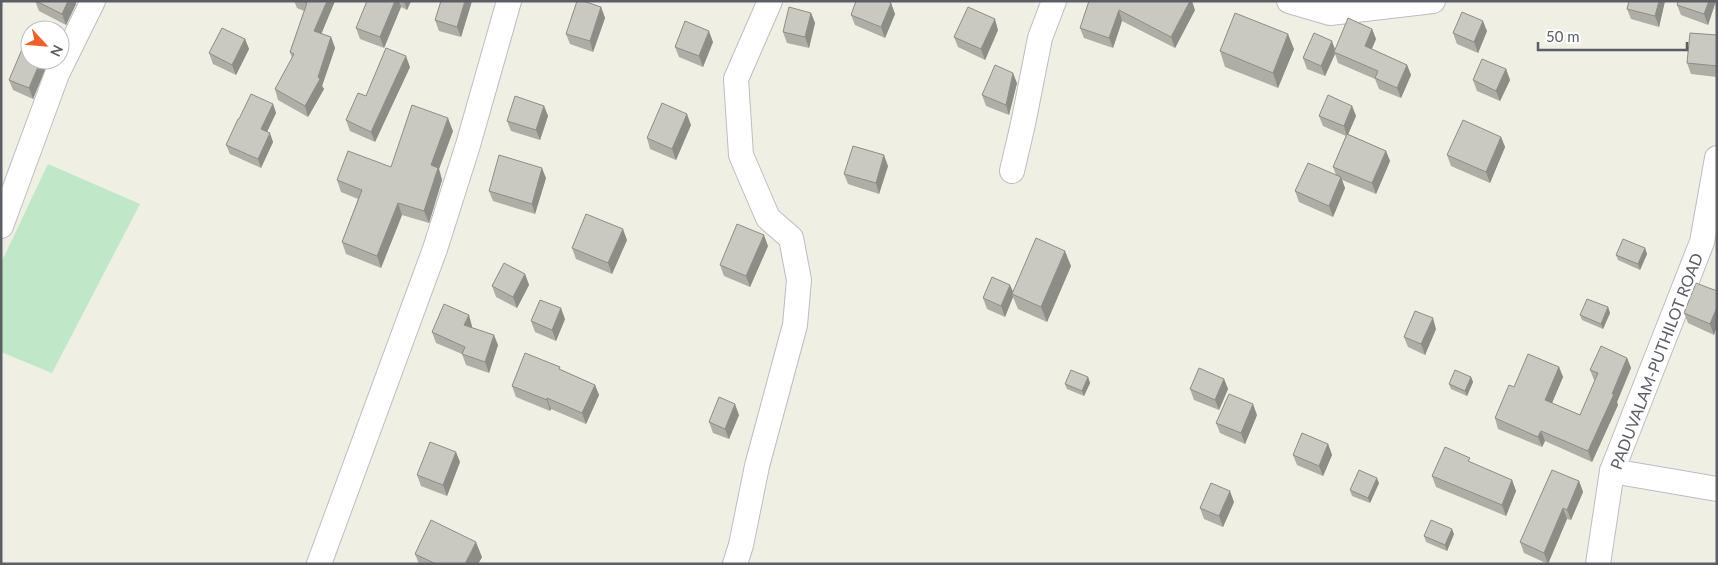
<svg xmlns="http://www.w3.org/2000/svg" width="1718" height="565" font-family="Lato,sans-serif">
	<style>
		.green { fill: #c0e7c8 }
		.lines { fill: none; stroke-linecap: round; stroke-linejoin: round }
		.minor-casing { stroke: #bcbdc3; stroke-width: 26 }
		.minor { stroke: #fff; stroke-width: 24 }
		.wall { fill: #aeada6 }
		.shaded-wall { fill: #8d8d87 }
		.building { fill: #cac9c1; stroke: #8d8d87 }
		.labels { text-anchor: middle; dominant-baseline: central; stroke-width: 5; stroke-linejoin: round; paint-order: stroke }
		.street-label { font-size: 16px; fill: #5c5e65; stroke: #fff }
	</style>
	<rect width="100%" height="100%" fill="#efefe4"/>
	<path class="green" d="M48,164L140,204L52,373L1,352V263Z"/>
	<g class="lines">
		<defs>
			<g id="minor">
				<path d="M1289,1L1330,13L1433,1"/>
				<path d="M1012,171L1023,124L1040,38L1054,1"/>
				<path d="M1,226L57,74L93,1"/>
				<path d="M1612,471L1717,489"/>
				<path d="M319,564L435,249L468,145L509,1"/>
				<path d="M735,564L741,545L757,466L795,325L799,280L791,238L768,218L741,155L736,79L770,1"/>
				<path d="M1598,564L1612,471L1702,242L1717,158"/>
			</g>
		</defs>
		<use href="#minor" class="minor-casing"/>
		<use href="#minor" class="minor"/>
	</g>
	<g class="wall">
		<path d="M35,1H76V4L66,25L39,11Z"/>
		<path d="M294,1H335L321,33L331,37L335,48L322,86L324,89L308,117L278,100L275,89L292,58L290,52L304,11L297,8Z"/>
		<path d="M367,1H411L407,10L401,7L384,48L360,39L356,28Z"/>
		<path d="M441,1H472L461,37L439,31L435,20Z"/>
		<path d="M1089,1L1195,10L1175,48L1122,21L1113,48L1084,38L1080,28Z"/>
		<path d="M1629,1H1665L1659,27L1631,19L1627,9Z"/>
		<path d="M1678,1H1716L1708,25L1681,15L1677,5Z"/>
		<path d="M891,3L895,14L885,38L855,25L851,15Z"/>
		<path d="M601,7L605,18L593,52L570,44L566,34Z"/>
		<path d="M811,13L815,23L809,48L787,43L783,32Z"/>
		<path d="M1372,29L1376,39L1372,49L1407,65L1411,75L1401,98L1379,89L1375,79L1338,63L1335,54L1325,76L1307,69L1303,58L1335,49Z"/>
		<path d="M998,30L985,60L958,47L954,37Z"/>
		<path d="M1487,31L1478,53L1457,44L1453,33Z"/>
		<path d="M1717,35V77L1691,74L1687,63Z"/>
		<path d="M245,39L249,49L236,75L213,64L209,53Z"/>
		<path d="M713,42L703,67L679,57L675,47Z"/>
		<path d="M1294,49L1278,88L1225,67L1220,51Z"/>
		<path d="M30,60H49L33,99L13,90L9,80Z"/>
		<path d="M410,67L375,142L350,131L346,120L366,96Z"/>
		<path d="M1506,69L1510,80L1500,101L1477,91L1473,80Z"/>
		<path d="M1017,83L1009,115L986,106L982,95Z"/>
		<path d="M273,104L276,113L267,132L273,142L261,168L230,154L226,145L239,119Z"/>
		<path d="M544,106L548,116L540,140L511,131L507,121Z"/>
		<path d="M1352,106L1356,116L1348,134L1386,151L1390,161L1376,194L1342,180L1345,188L1333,217L1299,202L1295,191L1336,175L1333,167L1346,136L1323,126L1319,116Z"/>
		<path d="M691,125L676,160L650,149L647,138Z"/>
		<path d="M453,131L439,169L442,180L429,223L402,215L381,268L346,254L342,242L358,199L341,192L337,180L391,167Z"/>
		<path d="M1501,137L1505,147L1490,183L1451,166L1447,155Z"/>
		<path d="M888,166L879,194L848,184L844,174Z"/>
		<path d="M546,178L535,214L493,201L489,191Z"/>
		<path d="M627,240L612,274L576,259L572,248Z"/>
		<path d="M768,246L750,287L724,276L720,265Z"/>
		<path d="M1645,248L1647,254L1640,270L1618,260L1616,255Z"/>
		<path d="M1071,266L1047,322L1018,309L1013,297L1005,317L987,309L983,298L1010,285L1013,292Z"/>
		<path d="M525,274L529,285L517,308L496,297L492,286Z"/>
		<path d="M1717,291L1714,335L1688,323L1684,313Z"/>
		<path d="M1608,307L1610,313L1603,329L1582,320L1580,315Z"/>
		<path d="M565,319L556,341L535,332L531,321Z"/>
		<path d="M472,326V327L498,345L489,373L466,365L462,354L436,343L432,332Z"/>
		<path d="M1436,329L1425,355L1408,347L1404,337Z"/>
		<path d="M1627,358L1631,368L1617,402L1618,405L1592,462L1545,441L1542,447L1498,429L1495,418L1559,367L1563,377L1552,403L1580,415L1595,380H1594L1590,370Z"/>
		<path d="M561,370L595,385L599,395L586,424L551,409L550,411L516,397L512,386Z"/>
		<path d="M1088,377L1090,383L1084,396L1067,389L1065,384Z"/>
		<path d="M1471,377L1473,382L1467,396L1451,389L1449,384Z"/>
		<path d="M1224,379L1228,389L1219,410L1194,400L1190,389Z"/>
		<path d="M739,415L729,439L713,433L709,422Z"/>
		<path d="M1257,415L1245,444L1220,433L1216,423Z"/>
		<path d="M1328,444L1332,455L1323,476L1297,465L1293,455Z"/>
		<path d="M460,462L447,496L421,486L417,475Z"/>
		<path d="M1432,476L1512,480L1516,491L1506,516L1436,487Z"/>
		<path d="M1579,481L1583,492L1571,520L1567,519L1548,564L1524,553L1520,542Z"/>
		<path d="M1379,483L1370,503L1352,496L1350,490Z"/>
		<path d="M1234,502L1223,527L1204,519L1200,508Z"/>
		<path d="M1454,534L1447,551L1426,542L1424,536Z"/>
		<path d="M415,554L482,557L478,564H419Z"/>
	</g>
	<g class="shaded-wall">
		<path d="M68,1H76V4L66,25L62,14Z"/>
		<path d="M327,1H335L318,42L314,31Z"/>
		<path d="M395,1H399L401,7L384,48L380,37Z"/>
		<path d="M404,1H411L407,10Z"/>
		<path d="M465,1H472L461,37L457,27Z"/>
		<path d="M1190,1H1192L1195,10L1175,48L1171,37Z"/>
		<path d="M1659,1H1665L1659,27L1655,16Z"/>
		<path d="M1709,1H1716L1708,25L1704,14Z"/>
		<path d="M891,3L895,14L885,38L881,27Z"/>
		<path d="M601,7L605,18L593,52L590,41Z"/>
		<path d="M1119,10L1122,21L1113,48L1109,38Z"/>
		<path d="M811,13L815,23L809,48L805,37Z"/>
		<path d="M995,19L998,30L985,60L981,49Z"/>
		<path d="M1483,21L1487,31L1478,53L1474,42Z"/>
		<path d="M1372,29L1376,39L1368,57L1365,46Z"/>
		<path d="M709,31L713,42L703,67L699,56Z"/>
		<path d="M1288,34L1294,49L1278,88L1273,73Z"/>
		<path d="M331,37L335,48L322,86L324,89L308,117L305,106L318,77Z"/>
		<path d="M245,39L249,49L236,75L232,65Z"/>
		<path d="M1332,41L1336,52H1334L1335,54L1325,76L1321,66Z"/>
		<path d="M406,56L410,67L375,142L371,132Z"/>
		<path d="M41,60H49L33,99L29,88Z"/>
		<path d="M1407,65L1411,75L1401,98L1397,88Z"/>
		<path d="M1506,69L1510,80L1500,101L1496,91Z"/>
		<path d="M1013,73L1017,83L1009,115L1006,105Z"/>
		<path d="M273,104L276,113L264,138L261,129Z"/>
		<path d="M544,106L548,116L540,140L536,130Z"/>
		<path d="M1352,106L1356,116L1347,137L1344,126Z"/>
		<path d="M687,114L691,125L676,160L672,149Z"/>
		<path d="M448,118L453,131L439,169L442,180L429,223L424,211L431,165Z"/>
		<path d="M270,133L273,142L261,168L258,159Z"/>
		<path d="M1501,137L1505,147L1490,183L1486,172Z"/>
		<path d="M1386,151L1390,161L1376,194L1372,183Z"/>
		<path d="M884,155L888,166L879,194L876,183Z"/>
		<path d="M542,168L546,178L535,214L532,204Z"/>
		<path d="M1341,177L1345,188L1333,217L1329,206Z"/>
		<path d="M398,203L402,215L381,268L377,256Z"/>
		<path d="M623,229L627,240L612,274L608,263Z"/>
		<path d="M764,235L768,246L750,287L746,276Z"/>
		<path d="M1645,248L1647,254L1640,270L1638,264Z"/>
		<path d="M1065,251L1071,266L1047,322L1041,307Z"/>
		<path d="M525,274L529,285L517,308L513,297Z"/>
		<path d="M1010,285L1014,294H1012L1013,297L1005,317L1001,306Z"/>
		<path d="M1608,307L1610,313L1603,329L1601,324Z"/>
		<path d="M1717,307V327L1714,335L1710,324Z"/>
		<path d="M561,308L565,319L556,341L552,330Z"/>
		<path d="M469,315L472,326L468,335L464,325Z"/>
		<path d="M1433,318L1436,329L1425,355L1421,344Z"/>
		<path d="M494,335L498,345L489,373L485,362Z"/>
		<path d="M1627,358L1631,368L1617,402L1618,405L1592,462L1588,451Z"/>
		<path d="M1559,367L1563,377L1549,410L1545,400Z"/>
		<path d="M1088,377L1090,383L1084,396L1082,391Z"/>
		<path d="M1471,377L1473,382L1467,396L1465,391Z"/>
		<path d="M1224,379L1228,389L1219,410L1215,400Z"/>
		<path d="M595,385L599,395L586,424L582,413Z"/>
		<path d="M547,398L551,409L550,411L547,400Z"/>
		<path d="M735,404L739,415L729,439L725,429Z"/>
		<path d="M1253,404L1257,415L1245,444L1241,433Z"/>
		<path d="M1541,431L1545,441L1542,447L1538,437Z"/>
		<path d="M1328,444L1332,455L1323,476L1319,466Z"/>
		<path d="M456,452L460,462L447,496L443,485Z"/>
		<path d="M1377,478L1379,483L1370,503L1368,498Z"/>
		<path d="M1512,480L1516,491L1506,516L1502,505Z"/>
		<path d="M1579,481L1583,492L1571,520L1567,510Z"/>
		<path d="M1230,491L1234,502L1223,527L1219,516Z"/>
		<path d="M1563,508L1567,519L1548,564L1544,553Z"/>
		<path d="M1452,529L1454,534L1447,551L1445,545Z"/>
		<path d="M476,542L482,557L478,564H465Z"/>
	</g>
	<g class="building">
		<path d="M36,1H68L62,14Z"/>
		<path d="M302,1H327L314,31L331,37L318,77L320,79L305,106L275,89L294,54L290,52L307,3Z"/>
		<path d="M367,1H395L380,37L356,28Z"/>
		<path d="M441,1H465L457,27L435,20Z"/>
		<path d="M577,1H583L601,7L590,41L566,34Z"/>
		<path d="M856,1H887L891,3L881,27L851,15Z"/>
		<path d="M1089,1H1190L1171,37L1119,10L1109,38L1080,28Z"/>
		<path d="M1629,1H1659L1655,16L1627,9Z"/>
		<path d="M1678,1H1709L1704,14L1677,5Z"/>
		<path d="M789,7L811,13L805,37L783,32Z"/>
		<path d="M968,7L995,19L981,49L954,37Z"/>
		<path d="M1462,12L1483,21L1474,42L1453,33Z"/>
		<path d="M1235,13L1288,34L1273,73L1220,51Z"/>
		<path d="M1348,18L1372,29L1365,46L1407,65L1397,88L1375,78L1378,71L1334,52Z"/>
		<path d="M685,21L709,31L699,56L675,47Z"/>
		<path d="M222,28L245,39L232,65L209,53Z"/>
		<path d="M1314,33L1332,41L1321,66L1303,58Z"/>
		<path d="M1690,33L1717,35V66L1687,63Z"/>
		<path d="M26,40L30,41V60H41L29,88L9,80Z"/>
		<path d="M386,48L406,56L371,132L346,120L358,93L366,96Z"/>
		<path d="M1482,59L1506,69L1496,91L1473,80Z"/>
		<path d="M995,65L1013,73L1006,105L982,95Z"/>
		<path d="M251,94L273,104L261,129L270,133L258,159L226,145L238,119H239Z"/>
		<path d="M1328,95L1352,106L1344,126L1319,116Z"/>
		<path d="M515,96L544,106L536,130L507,121Z"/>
		<path d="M662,103L687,114L672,149L647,138Z"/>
		<path d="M412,105L448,118L431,165L438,168L424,211L398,203L377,256L342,242L362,190L337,180L348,151L391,167Z"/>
		<path d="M1463,120L1501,137L1486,172L1447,155Z"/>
		<path d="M1347,134L1386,151L1372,183L1333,167Z"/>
		<path d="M853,146L884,155L876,183L844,174Z"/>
		<path d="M499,155L542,168L532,204L489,191Z"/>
		<path d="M1308,163L1341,177L1329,206L1295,191Z"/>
		<path d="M586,214L623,229L608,263L572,248Z"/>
		<path d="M737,224L764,235L746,276L720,265Z"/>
		<path d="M1036,238L1065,251L1041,307L1012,294Z"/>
		<path d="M1623,239L1645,248L1638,264L1616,255Z"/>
		<path d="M504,263L525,274L513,297L492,286Z"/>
		<path d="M992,277L1010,285L1001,306L983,298Z"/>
		<path d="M1696,283L1717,291V307L1710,324L1684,313Z"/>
		<path d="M1587,299L1608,307L1601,324L1580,315Z"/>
		<path d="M540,300L561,308L552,330L531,321Z"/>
		<path d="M444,304L469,315L464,325L494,335L485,362L462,354L465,347L432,332Z"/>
		<path d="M1415,311L1433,318L1421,344L1404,337Z"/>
		<path d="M1601,346L1627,358L1612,394H1614L1588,451L1541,431L1538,437L1495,418L1509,385L1514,387L1528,354L1559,367L1545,400L1580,415L1598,373L1590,370Z"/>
		<path d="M525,353L560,367L559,369L595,385L582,413L547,398V400L512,386Z"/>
		<path d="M1199,368L1224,379L1215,400L1190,389Z"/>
		<path d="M1071,370L1088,377L1082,391L1065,384Z"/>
		<path d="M1455,370L1471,377L1465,391L1449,384Z"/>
		<path d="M1229,394L1253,404L1241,433L1216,423Z"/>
		<path d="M719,397L735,404L725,429L709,422Z"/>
		<path d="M1302,433L1328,444L1319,466L1293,455Z"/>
		<path d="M430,442L456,452L443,485L417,475Z"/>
		<path d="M1445,447L1470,458L1468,461L1512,480L1502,505L1432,476Z"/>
		<path d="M1359,470L1377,478L1368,498L1350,490Z"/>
		<path d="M1552,470L1579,481L1567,510L1563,508L1544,553L1520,542Z"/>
		<path d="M1211,483L1230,491L1219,516L1200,508Z"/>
		<path d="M431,520L476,542L465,564H436L415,554Z"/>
		<path d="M1431,520L1452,529L1445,545L1424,536Z"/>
	</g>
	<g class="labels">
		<g class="street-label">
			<text transform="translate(1656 361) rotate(-69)">PADUVALAM-PUTHILOT ROAD</text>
		</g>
	</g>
	<rect width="1718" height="565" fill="none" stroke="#5c5e65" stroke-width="5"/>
	<g transform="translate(45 45) rotate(116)"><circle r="24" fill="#ffffff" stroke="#bebfc1"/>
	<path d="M0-4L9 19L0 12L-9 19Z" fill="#ee612b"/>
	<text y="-8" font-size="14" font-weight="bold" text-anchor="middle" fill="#5c5e65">N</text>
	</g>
	<path d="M1538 42v8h149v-8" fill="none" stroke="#5c5e65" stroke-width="2.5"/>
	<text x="1546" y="42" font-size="15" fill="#5c5e65" stroke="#ffffff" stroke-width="4" paint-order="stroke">50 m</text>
</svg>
